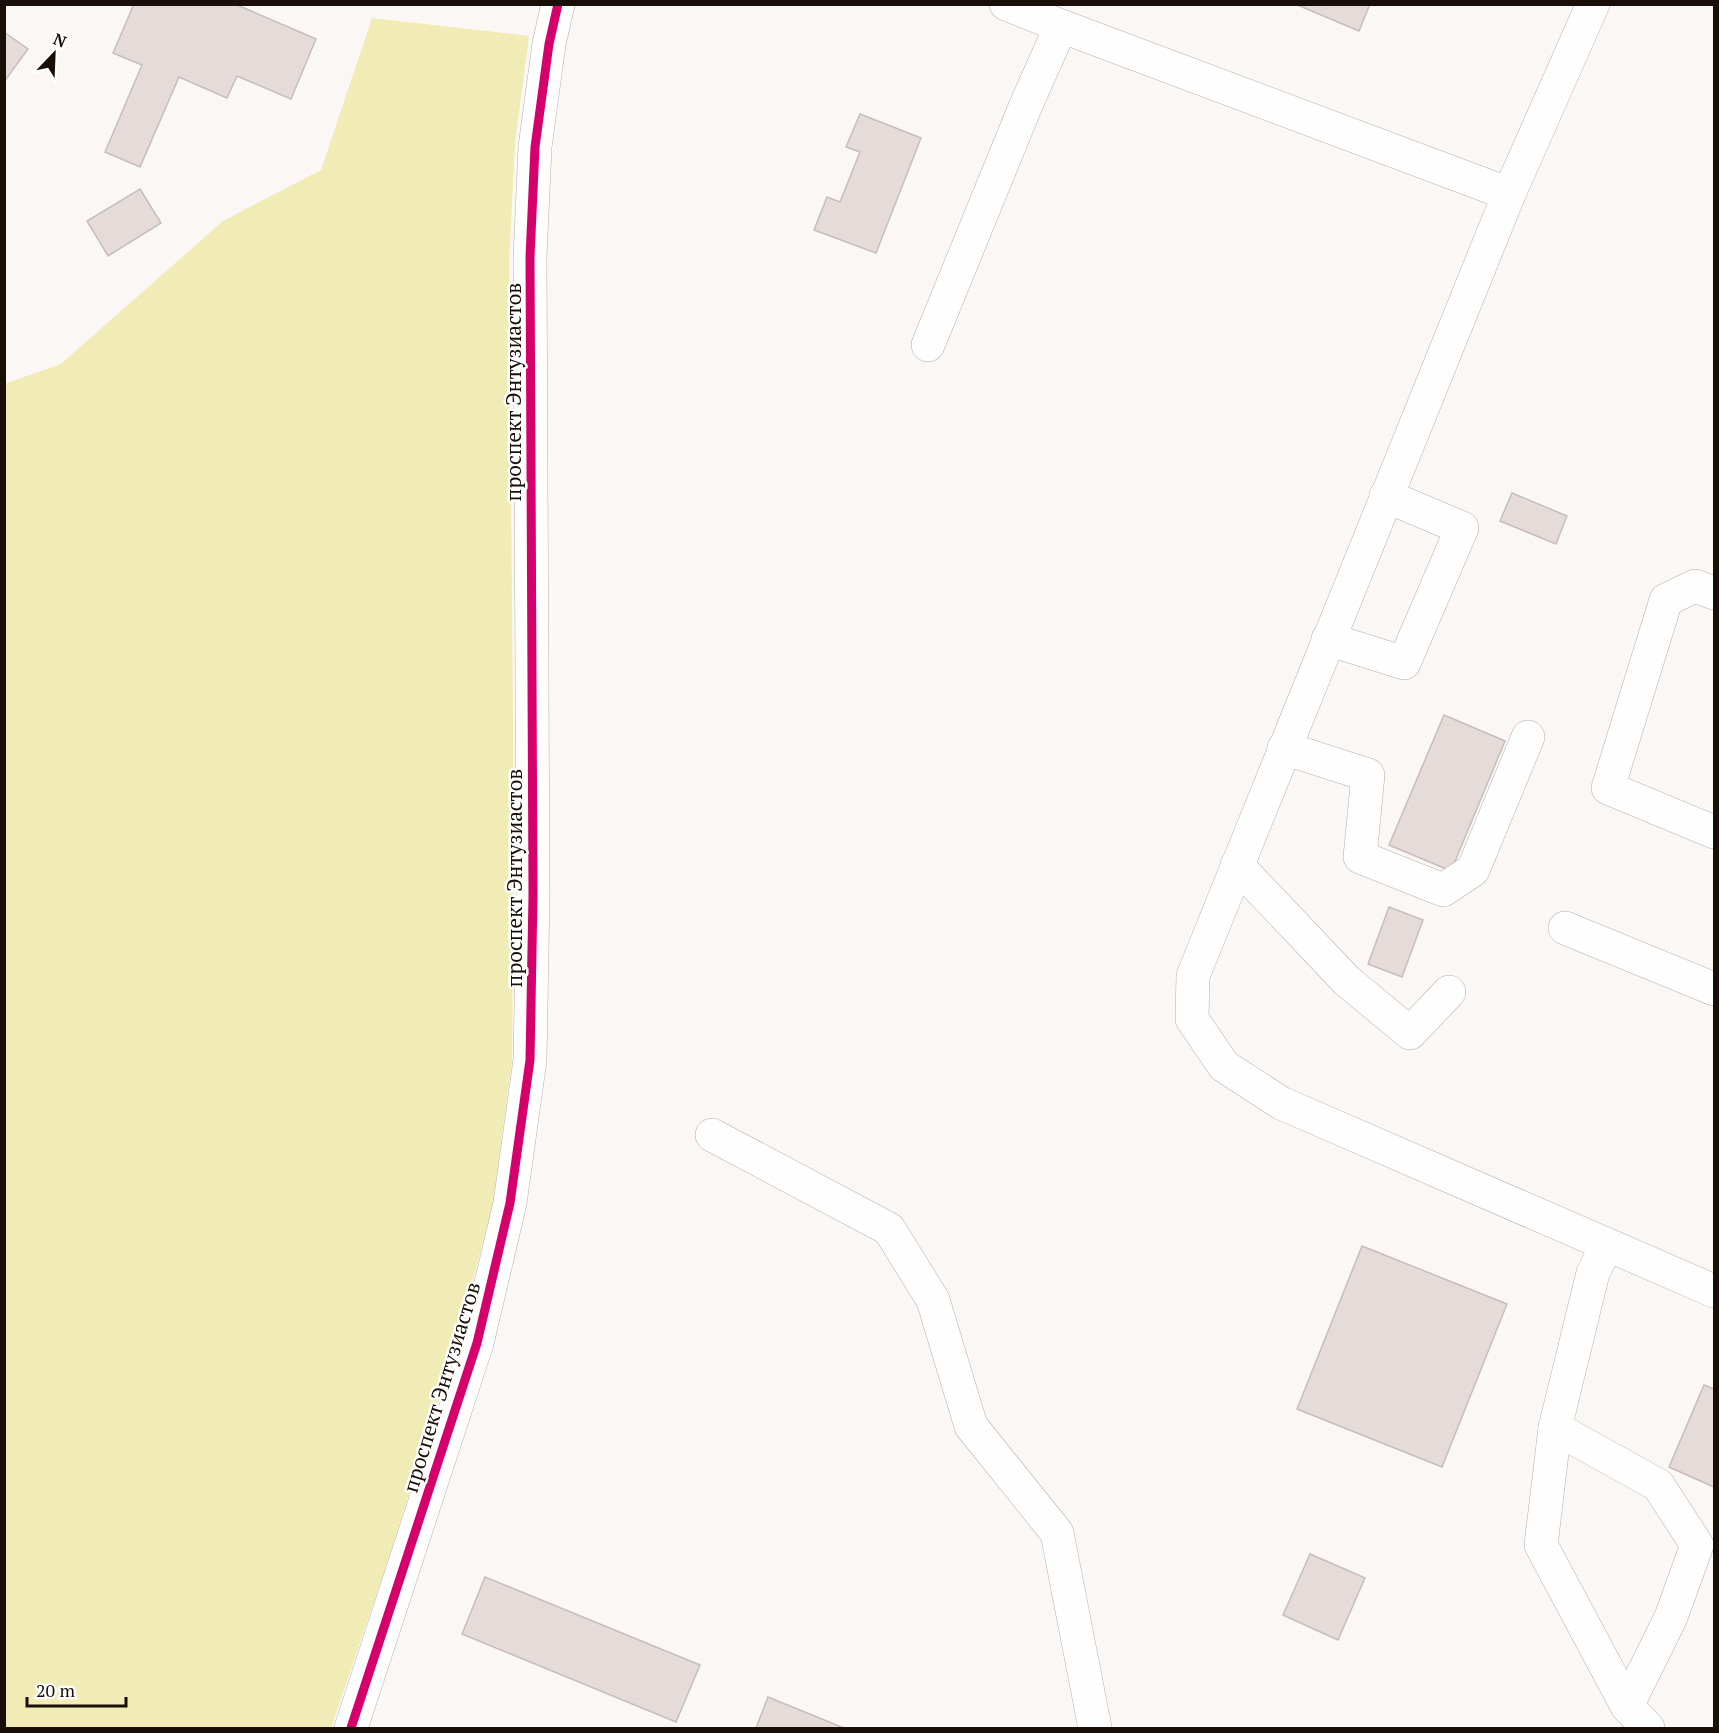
<svg xmlns="http://www.w3.org/2000/svg" width="1719" height="1733" font-family="'PT Serif',serif">
	<style>
		.green { fill: #f1ebb5 }
		.building { fill: #e5dcda; stroke: #c6bebc; stroke-width: 1.5 }
		.lines { fill: none; stroke-linecap: round; stroke-linejoin: round }
		.minor-casing { stroke: #b6b0ab; stroke-width: 34 }
		.minor { stroke: #fefefe; stroke-width: 33 }
		.cycleway-casing { stroke: #fff; stroke-width: 13 }
		.cycleway { stroke: #d6006c; stroke-width: 9 }
		.labels { text-anchor: middle; dominant-baseline: central; stroke-width: 5; stroke-linejoin: round; paint-order: stroke }
		.street-label { font-size: 21px; fill: #190f08; stroke: #fff }
	</style>
	<rect width="100%" height="100%" fill="#faf7f5"/>
	<path class="green" d="M372,18L529,36L515,143L509,263L514,839L512,1061L493,1202L457,1343L387,1563L331,1728H5L4,384L61,364L223,221L321,170Z"/>
	<g class="building">
		<path d="M134,4H235L316,39L291,99L237,76L227,98L179,77L140,167L105,152L142,65L113,53Z"/>
		<path d="M1295,4H1370L1359,31Z"/>
		<path d="M4,32L28,49L4,82Z"/>
		<path d="M860,114L921,138L876,253L814,230L827,197L840,202L860,152L846,147Z"/>
		<path d="M140,189L161,223L108,256L87,221Z"/>
		<path d="M1512,493L1567,516L1556,544L1500,521Z"/>
		<path d="M1444,715L1505,741L1451,871L1389,845Z"/>
		<path d="M1389,907L1423,920L1402,977L1368,964Z"/>
		<path d="M1362,1246L1507,1304L1442,1467L1297,1409Z"/>
		<path d="M1704,1385L1714,1389V1487L1669,1467Z"/>
		<path d="M1310,1554L1365,1578L1338,1640L1283,1615Z"/>
		<path d="M485,1577L700,1665L676,1722L462,1634Z"/>
		<path d="M768,1697L844,1728H756Z"/>
	</g>
	<g class="lines">
		<defs>
			<g id="minor">
				<path d="M1006,4L1061,26"/>
				<path d="M1593,4L1509,194L1193,976L1192,1019L1224,1066L1281,1103L1714,1291"/>
				<path d="M928,345L1026,105L1061,26L1509,194"/>
				<path d="M1714,593L1695,586L1666,600L1608,788L1714,832"/>
				<path d="M1328,639L1404,663L1462,528L1386,496"/>
				<path d="M1284,748L1368,775L1360,857L1443,890L1473,870L1528,737"/>
				<path d="M1237,865L1347,981L1410,1033L1449,992"/>
				<path d="M1565,928L1714,989"/>
				<path d="M712,1135L889,1229L933,1300L971,1426L1057,1533L1095,1728"/>
				<path d="M1607,1245L1593,1273L1555,1428L1541,1545L1627,1706L1648,1728"/>
				<path d="M1555,1428L1658,1485L1697,1545L1671,1617L1627,1706"/>
				<path d="M351,1728L477,1343L510,1203L530,1060L533,895L530,257L535,147L549,44L558,4"/>
			</g>
		</defs>
		<use href="#minor" class="minor-casing"/>
		<use href="#minor" class="minor"/>
		<defs>
			<path id="cycleway" d="M351,1728L477,1343L510,1203L530,1060L533,895L530,257L535,147L549,44L558,4"/>
		</defs>
		<use href="#cycleway" class="cycleway-casing"/>
		<use href="#cycleway" class="cycleway"/>
	</g>
	<g class="labels">
		<g class="street-label">
			<text transform="translate(513 392) rotate(-90)">проспект Энтузиастов</text>
			<text transform="translate(514 878) rotate(-90)">проспект Энтузиастов</text>
			<text transform="translate(441 1387) rotate(-73)">проспект Энтузиастов</text>
		</g>
	</g>
	<rect width="1719" height="1733" fill="none" stroke="#190f08" stroke-width="12"/>
	<g transform="translate(54 54) rotate(23)" stroke="#ffffff" stroke-width="4.5" paint-order="stroke">
	<path d="M0-4.5L10 22L0 15L-10 22Z" fill="#190f08"/>
	<text y="-9" font-size="16" font-weight="bold" text-anchor="middle" fill="#190f08">N</text>
	</g>
	<path d="M27 1697v9h99v-9" fill="none" stroke="#190f08" stroke-width="3"/>
	<text x="36" y="1697" font-size="18" fill="#190f08" stroke="#ffffff" stroke-width="4.5" paint-order="stroke">20 m</text>
</svg>
